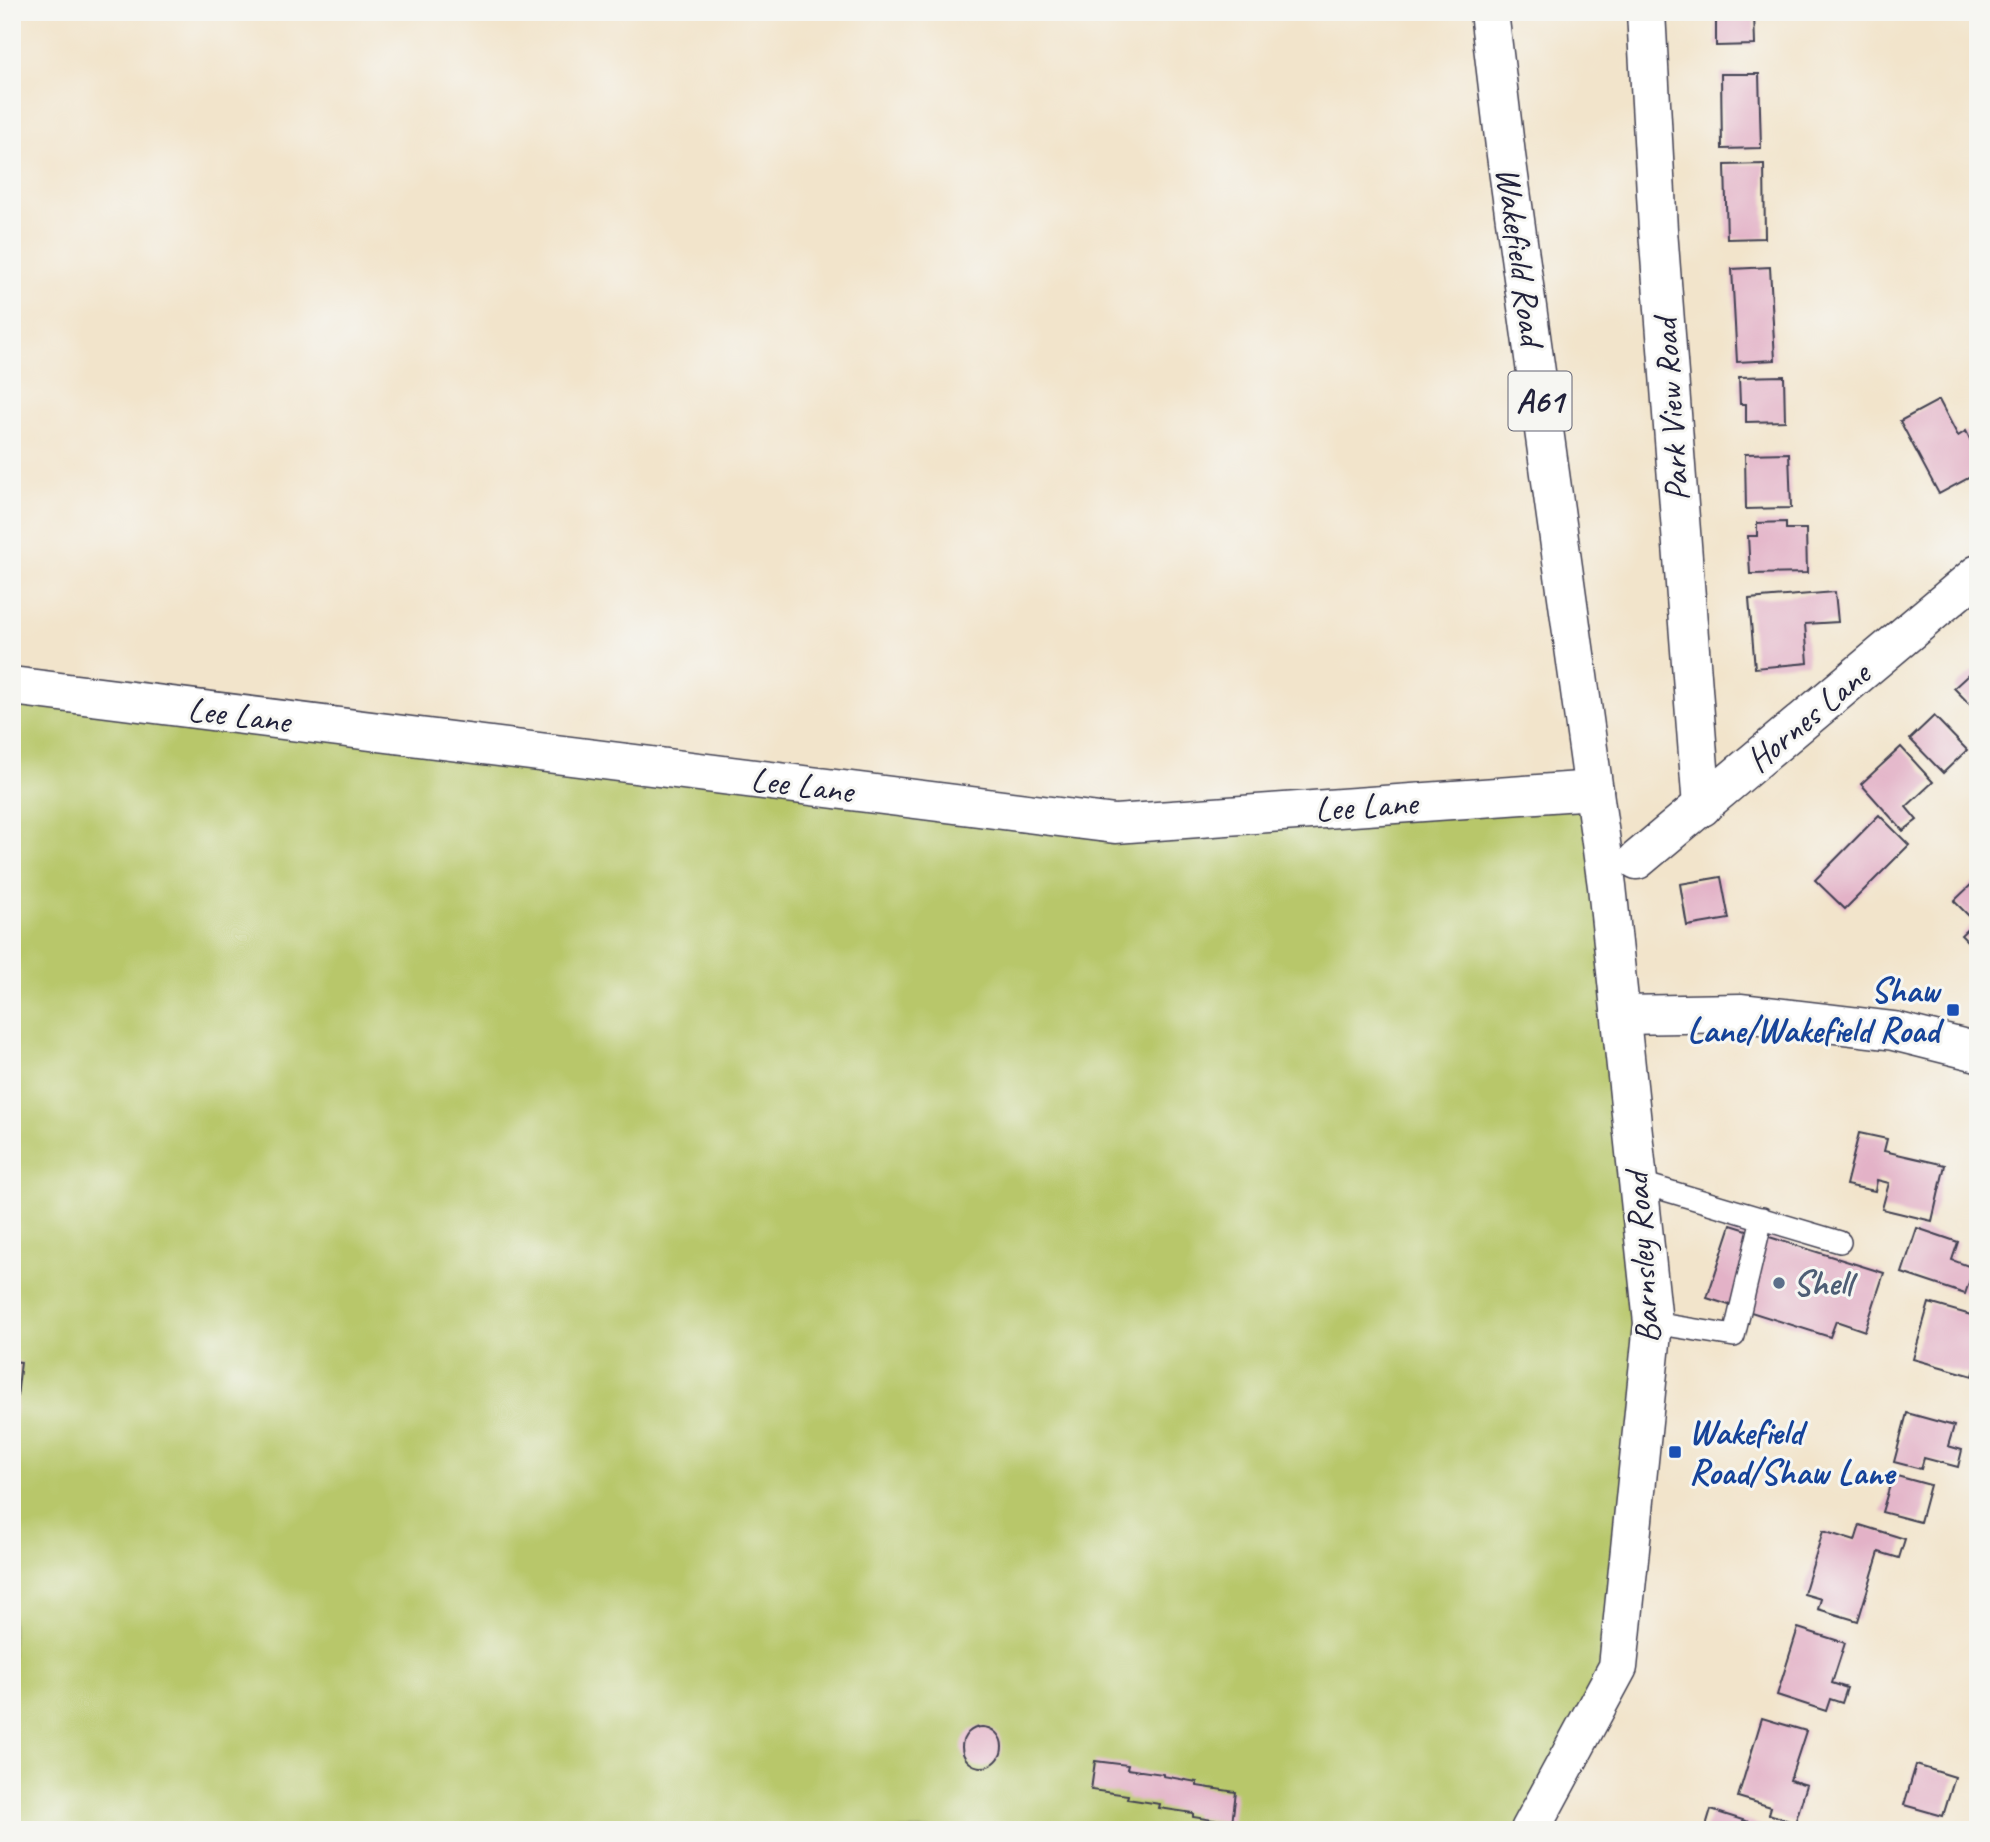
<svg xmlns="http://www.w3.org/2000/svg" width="1990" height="1842" font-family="Caveat,sans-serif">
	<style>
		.green { fill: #b8c76a; stroke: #6d7452; stroke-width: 2 }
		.building { fill: #e3b2c7 }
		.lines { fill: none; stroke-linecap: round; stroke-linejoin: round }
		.service-casing { stroke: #413f51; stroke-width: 24 }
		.minor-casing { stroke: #413f51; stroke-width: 41 }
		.secondary-casing { stroke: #413f51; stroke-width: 41 }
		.primary-casing { stroke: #413f51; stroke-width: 41 }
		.service { stroke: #fff; stroke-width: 21 }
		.minor { stroke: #fff; stroke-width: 38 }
		.secondary { stroke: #fff; stroke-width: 38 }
		.primary { stroke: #fff; stroke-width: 38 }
		.transit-dot { fill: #1a4fb4; stroke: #f6f6f2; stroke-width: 2.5 }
		.service-dot { fill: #5c6f8a; stroke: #f6f6f2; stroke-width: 2.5 }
		.labels { text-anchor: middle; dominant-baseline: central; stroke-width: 6; stroke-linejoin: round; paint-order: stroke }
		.shield { fill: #f6f6f2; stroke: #626272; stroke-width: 2 }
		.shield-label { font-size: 33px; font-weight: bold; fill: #22223b }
		.street-label { font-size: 35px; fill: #22223b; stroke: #f6f6f2 }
		.transit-label { font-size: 35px; font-weight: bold; fill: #164399; stroke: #f6f6f2; text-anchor: end }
		.service-label { font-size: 35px; font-weight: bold; fill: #4e5e75; stroke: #f6f6f2; text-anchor: start }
	</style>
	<rect width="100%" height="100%" fill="#f6f6f2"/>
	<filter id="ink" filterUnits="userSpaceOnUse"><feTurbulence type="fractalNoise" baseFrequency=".0143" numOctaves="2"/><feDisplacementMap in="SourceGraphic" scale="14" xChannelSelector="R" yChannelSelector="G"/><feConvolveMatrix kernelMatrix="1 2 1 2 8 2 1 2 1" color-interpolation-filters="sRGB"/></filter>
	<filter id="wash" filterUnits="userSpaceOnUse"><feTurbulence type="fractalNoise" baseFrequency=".00686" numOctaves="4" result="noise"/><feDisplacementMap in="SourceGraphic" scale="28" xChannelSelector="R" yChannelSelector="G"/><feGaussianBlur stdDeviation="1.57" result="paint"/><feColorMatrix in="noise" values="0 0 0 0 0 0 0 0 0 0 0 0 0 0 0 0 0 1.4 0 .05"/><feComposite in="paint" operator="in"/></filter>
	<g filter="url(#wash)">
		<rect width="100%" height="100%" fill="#f2e4cb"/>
		<path class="green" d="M12,686L1115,824L1594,790L1653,1323L1618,1667L1530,1830H12Z"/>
		<g id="blocks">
			<g class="building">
				<path d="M1716,12H1754L1755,45L1716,46Z"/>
				<path d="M1721,74H1759L1761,148L1722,149Z"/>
				<path d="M1764,164L1765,238L1727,239L1725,165Z"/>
				<path d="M1770,267L1775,360L1737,362L1732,269Z"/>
				<path d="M1784,376L1785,421L1746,422V404H1740L1739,377Z"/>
				<path d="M1939,400L1958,436L1966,431L1978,455V473L1939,494L1900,421Z"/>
				<path d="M1789,453L1791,508L1746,509L1745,454Z"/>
				<path d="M1786,522V529H1806L1807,573L1750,574L1748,536H1757V523Z"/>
				<path d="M1835,592L1838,622L1805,624L1808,663L1755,668L1749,599Z"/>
				<path d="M1978,666V713L1954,688Z"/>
				<path d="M1934,716L1967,750L1943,773L1910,739Z"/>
				<path d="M1901,747L1933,782L1906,807L1917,820L1903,831L1861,784Z"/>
				<path d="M1879,815L1909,845L1845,909L1815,880Z"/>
				<path d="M1721,877L1729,919L1687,926L1680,884Z"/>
				<path d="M1978,878V952L1961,935L1975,922L1954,901Z"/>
				<path d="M1859,1133L1887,1139L1884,1151L1945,1165L1932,1221L1882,1209L1889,1183L1877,1180L1875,1191L1846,1185Z"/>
				<path d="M1977,1199L1978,1200V1228L1970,1226Z"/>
				<path d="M1731,1225L1884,1273L1865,1331L1836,1321L1830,1337L1707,1298Z"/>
				<path d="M1917,1228L1958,1242L1952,1260L1974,1268L1965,1294L1902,1273Z"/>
				<path d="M1929,1303L1978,1317V1359L1973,1376L1913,1359Z"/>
				<path d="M12,1361L21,1362L14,1424H12Z"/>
				<path d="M1907,1413L1954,1426L1948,1446L1962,1450L1958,1467L1924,1458L1921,1469L1894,1462Z"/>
				<path d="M1893,1475L1930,1485L1920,1522L1882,1512Z"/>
				<path d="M1860,1525L1905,1539L1899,1558L1879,1552L1858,1621L1818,1609L1821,1599L1804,1594L1823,1531L1855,1541Z"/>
				<path d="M1798,1628L1845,1643L1832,1683L1847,1688L1842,1703L1830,1699L1826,1711L1777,1695Z"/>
				<path d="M1762,1718L1806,1731L1790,1780L1807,1785L1795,1823L1769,1814L1771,1807L1738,1797Z"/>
				<circle cx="982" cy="1747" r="20"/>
				<path d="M1095,1761L1128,1765L1127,1769L1163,1774V1776L1197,1782V1786L1236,1792L1232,1823L1193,1817V1813L1159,1808L1160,1804L1127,1799L1128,1795L1091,1790Z"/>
				<path d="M1916,1765L1955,1777L1943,1816L1904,1805Z"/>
				<path d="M1711,1810L1771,1829V1830H1705Z"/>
			</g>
		</g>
	</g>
	<g filter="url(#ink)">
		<use href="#blocks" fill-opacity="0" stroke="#413f51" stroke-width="2"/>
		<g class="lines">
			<defs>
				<g id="service">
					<path d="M1638,1182L1840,1242"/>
					<path d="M1653,1323L1734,1336L1762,1218"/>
				</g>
				<g id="minor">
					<path d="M1646,12L1658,230L1702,807"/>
					<path d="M1637,860L1978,574"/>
				</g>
				<g id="secondary">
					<path d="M12,686L1115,824L1594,790"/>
					<path d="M1621,1015L1742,1013L1894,1031L1978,1052"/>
				</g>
				<path id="primary" d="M1489,12L1506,155L1607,886L1653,1323L1618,1667L1530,1830"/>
			</defs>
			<use href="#service" class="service-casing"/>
			<use href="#minor" class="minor-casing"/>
			<use href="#secondary" class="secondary-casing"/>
			<use href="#primary" class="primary-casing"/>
			<use href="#service" class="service"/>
			<use href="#minor" class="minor"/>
			<use href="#secondary" class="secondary"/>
			<use href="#primary" class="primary"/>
		</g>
	</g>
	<g class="transit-dot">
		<rect x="1946" y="1003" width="14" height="14" rx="3.5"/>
		<rect x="1668" y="1445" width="14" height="14" rx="3.5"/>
	</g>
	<circle class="service-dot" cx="1779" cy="1283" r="7"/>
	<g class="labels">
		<rect class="shield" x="1508.5" y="371.5" width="63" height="59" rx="5"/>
		<g class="shield-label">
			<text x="1540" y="401">A61</text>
		</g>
		<g class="street-label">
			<text transform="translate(1520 256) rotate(82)">Wakefield Road</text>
			<text transform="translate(1671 410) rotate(-94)">Park View Road</text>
			<text transform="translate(239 715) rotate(7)">Lee Lane</text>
			<text transform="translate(1808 717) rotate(-40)">Hornes Lane</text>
			<text transform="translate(802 785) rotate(7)">Lee Lane</text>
			<text transform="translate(1366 806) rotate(-4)">Lee Lane</text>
			<text transform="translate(1642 1258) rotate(-94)">Barnsley Road</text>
		</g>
		<g class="transit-label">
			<text x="1939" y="990">Shaw<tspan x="1939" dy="40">Lane/Wakefield Road</tspan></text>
			<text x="1689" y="1432" text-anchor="start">Wakefield<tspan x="1689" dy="40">Road/Shaw Lane</tspan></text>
		</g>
		<g class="service-label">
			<text x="1793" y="1283">Shell</text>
		</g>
	</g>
	<rect width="1990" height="1842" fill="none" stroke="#f6f6f2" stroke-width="42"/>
</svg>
